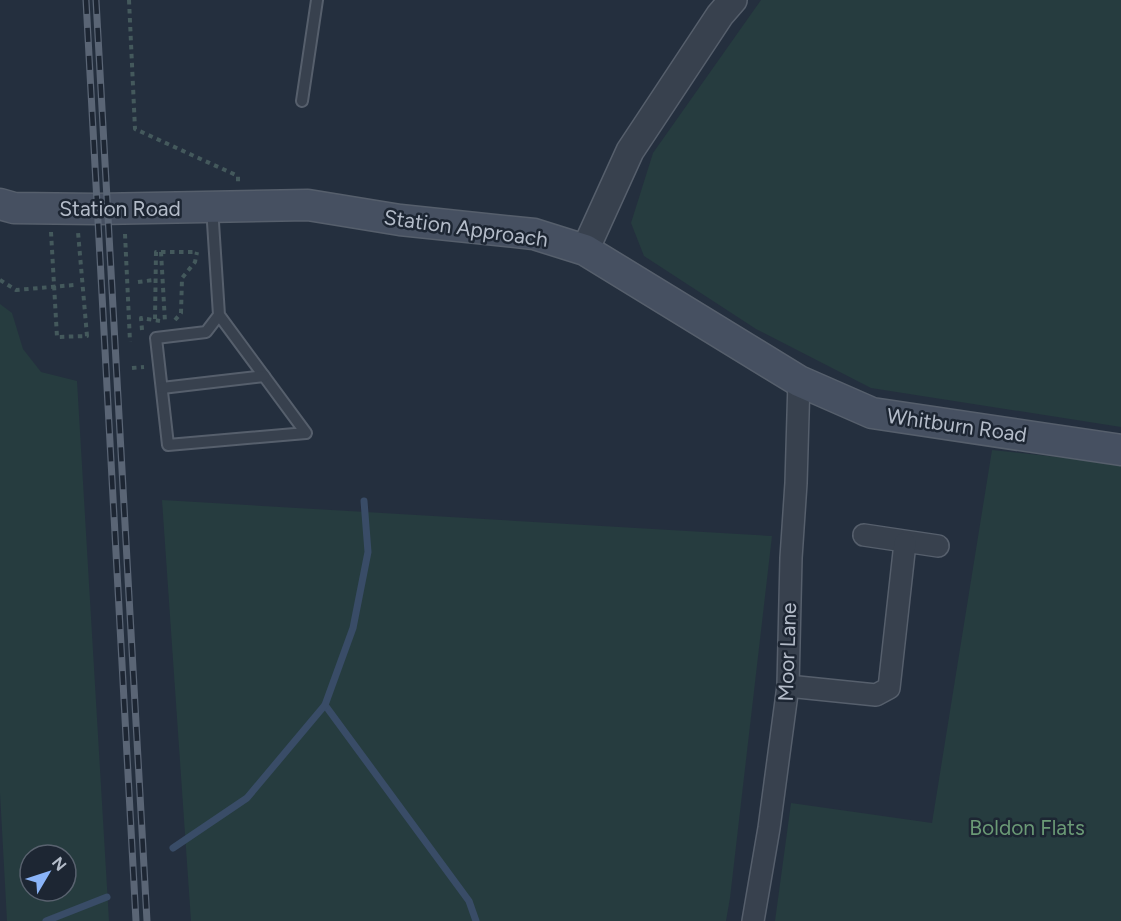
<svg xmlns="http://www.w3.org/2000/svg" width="1121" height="921" font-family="Figtree,sans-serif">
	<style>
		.green { fill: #263c3f; fill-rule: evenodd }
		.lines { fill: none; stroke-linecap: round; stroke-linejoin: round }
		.stream { stroke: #394c67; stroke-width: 7 }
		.service-casing { stroke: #565f6c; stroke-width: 14 }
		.minor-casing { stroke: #565f6c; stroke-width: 24 }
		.tertiary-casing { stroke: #565f6c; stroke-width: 30 }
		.secondary-casing { stroke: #565f6c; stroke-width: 33 }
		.path { stroke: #44595c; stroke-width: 4; stroke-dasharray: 4.5 4.5; stroke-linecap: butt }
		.service { stroke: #38414e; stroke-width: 10 }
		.minor { stroke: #38414e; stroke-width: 21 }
		.tertiary { stroke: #38414e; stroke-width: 27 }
		.secondary { stroke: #465061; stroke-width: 30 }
		.rail-casing { stroke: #5a6575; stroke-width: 7 }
		.rail { stroke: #1d2633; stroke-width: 4.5; stroke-dasharray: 14; stroke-linecap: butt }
		.labels { text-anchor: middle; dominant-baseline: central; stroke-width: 5; stroke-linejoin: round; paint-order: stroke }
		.street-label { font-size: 21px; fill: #b4bcc9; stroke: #1d2633 }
		.park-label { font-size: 21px; fill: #6b9a76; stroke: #1d2633 }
	</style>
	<rect width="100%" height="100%" fill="#242f3e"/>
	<g class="green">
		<path d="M761,0H1121V427L871,388L756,329L644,256L631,223L653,153Z"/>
		<path d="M0,304L12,313L23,349L41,372L77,381L109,921H7L0,793ZM30,855H66V891H30Z"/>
		<path d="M992,450L1121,464V921H775L791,803L932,823Z"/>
		<path d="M162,500L772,536L730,898L726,921H191Z"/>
	</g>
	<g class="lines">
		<g class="stream">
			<path d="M325,705L469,901L476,921"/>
			<path d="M173,848L247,798L325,705L353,628L368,552L364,501"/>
			<path d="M46,921L107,897"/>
		</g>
		<defs>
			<g id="service">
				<path d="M302,101L317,0"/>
				<path d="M212,207L219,315L306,433L168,445L156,338L206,332L219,315"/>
				<path d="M162,388L264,376"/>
			</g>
			<g id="minor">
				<path d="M864,535L938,546"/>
				<path d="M788,686L876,695L889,688L905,543"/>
				<path d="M753,921L769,828L788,686L791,558L796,483L799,381"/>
			</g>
			<path id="tertiary" d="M585,250L630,151L720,15L733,0"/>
			<path id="secondary" d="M0,204L14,208L97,209L308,205L400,220L534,234L585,250L799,381L872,413L1121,450"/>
		</defs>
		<use href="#service" class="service-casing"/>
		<use href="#minor" class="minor-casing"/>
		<use href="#tertiary" class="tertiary-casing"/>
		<use href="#secondary" class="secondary-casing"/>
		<g class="path">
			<path d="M129,0L135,129L238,176V182"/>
			<path d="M51,232L57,337L87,336L78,232"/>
			<path d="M125,234L130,342"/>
			<path d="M161,252H197"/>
			<path d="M0,280L16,290L74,285"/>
			<path d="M138,282L154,280"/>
			<path d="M155,319L156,252H161L165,322"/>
			<path d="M175,320L181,313L182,278L195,262L197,252"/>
			<path d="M142,330L141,318L160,321"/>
			<path d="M132,368L144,367"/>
		</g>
		<use href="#service" class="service"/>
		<use href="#minor" class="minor"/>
		<use href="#tertiary" class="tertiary"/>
		<use href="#secondary" class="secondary"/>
		<defs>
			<g id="rail">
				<path d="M86,0L136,921"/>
				<path d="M96,0L147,921"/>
			</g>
		</defs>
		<use href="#rail" class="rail-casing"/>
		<use href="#rail" class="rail"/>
	</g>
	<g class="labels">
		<g class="street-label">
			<text x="120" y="208">Station Road</text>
			<text transform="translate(466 228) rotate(8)">Station Approach</text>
			<text transform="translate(957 425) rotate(8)">Whitburn Road</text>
			<text transform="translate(787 652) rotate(-88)">Moor Lane</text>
		</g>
		<g class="park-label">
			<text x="1027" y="827">Boldon Flats</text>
		</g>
	</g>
	<g transform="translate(48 873) rotate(51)"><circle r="28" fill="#1d2633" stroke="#59626f" stroke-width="1.5"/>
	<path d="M0-4.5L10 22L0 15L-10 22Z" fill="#8ab4f8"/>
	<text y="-9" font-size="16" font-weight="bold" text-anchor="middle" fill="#b4bcc9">N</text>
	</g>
</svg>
